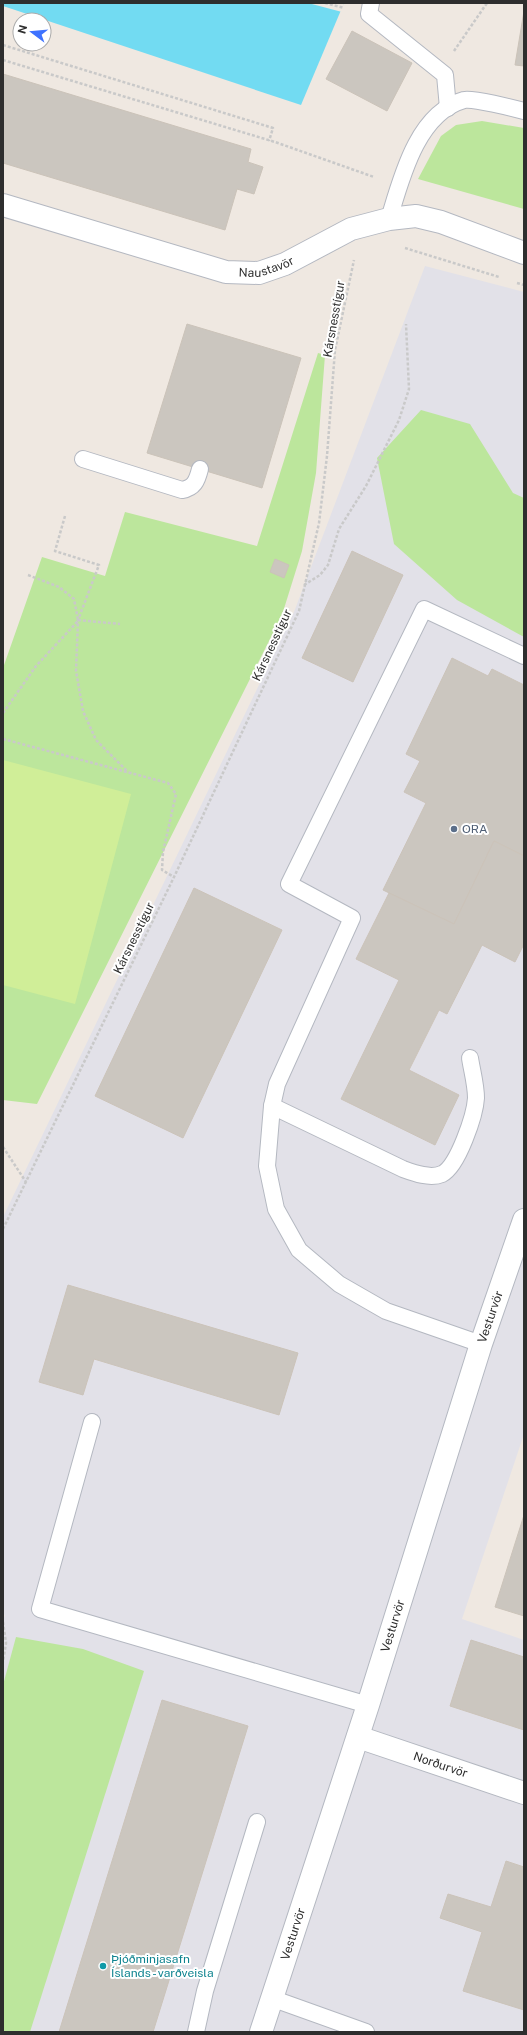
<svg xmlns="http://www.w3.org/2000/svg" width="527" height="2035" font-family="'Public Sans',sans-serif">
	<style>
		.industrial { fill: #e2e1e8 }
		.green { fill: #bce69c }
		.pitch { fill: #d0ee98 }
		.water { fill: #72dbf2 }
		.pier { fill: #efe8e1 }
		.building { fill: #cbc6bf; stroke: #cbc3b9 }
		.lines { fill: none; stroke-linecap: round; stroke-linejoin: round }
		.service-casing { stroke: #b4b8c1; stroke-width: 18 }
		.minor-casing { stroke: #b4b8c1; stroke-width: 24 }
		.path { stroke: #c9c9c9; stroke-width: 2.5; stroke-dasharray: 3 2; stroke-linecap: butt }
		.service { stroke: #fff; stroke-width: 16 }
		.minor { stroke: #fff; stroke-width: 22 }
		.service-dot { fill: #5c6f8a; stroke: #fff; stroke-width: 1.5 }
		.culture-dot { fill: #0f9aa8; stroke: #fff; stroke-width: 1.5 }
		.labels { text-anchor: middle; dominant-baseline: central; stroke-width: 4; stroke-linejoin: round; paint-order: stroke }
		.street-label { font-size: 12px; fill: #2e2e2e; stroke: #fff }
		.service-label { font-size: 12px; fill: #4e5e75; stroke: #fff; text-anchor: start }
		.culture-label { font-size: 12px; fill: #0d838f; stroke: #fff; text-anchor: start }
	</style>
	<rect width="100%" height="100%" fill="#efe8e1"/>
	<path class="industrial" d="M425,266L524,292V1434L462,1619L524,1640V2032H3V1621L5,1615L3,1614V1217L294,612Z"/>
	<g class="green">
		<path d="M482,121L524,128V209L418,179L441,136L456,125Z"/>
		<path d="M318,353L325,355L316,473L302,551L282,615L37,1104L3,1100V668L42,557L105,576L125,512L257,546Z"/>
		<path d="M421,410L470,424L513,493L524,498V637L457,600L394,544L377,458Z"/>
		<path d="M16,1637L83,1649L144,1671L30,2032H3V1685Z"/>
	</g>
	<path class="pitch" d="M3,760L131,794L75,1004L3,985Z"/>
	<path class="water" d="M3,3H344L301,105L3,6Z"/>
	<path class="pier" d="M308,3H344L342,12Z"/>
	<g class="building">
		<path d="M524,11V66L515,65Z"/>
		<path d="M352,31L412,63L387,111L326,79Z"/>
		<path d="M3,74L251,149L248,162L263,167L254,194L237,189L225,230L3,163Z"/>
		<path d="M187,324L301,358L262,488L147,453Z"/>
		<path d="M352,551L403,575L353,682L302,658Z"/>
		<path d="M275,559L289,565L284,578L270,572Z"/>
		<path d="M452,658L488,676L492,669L524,685V856L494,841L454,924L383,890L426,803L404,792L420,761L406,754Z"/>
		<path d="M494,841L524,856V944L515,962L482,945L447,1014L439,1010L409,1070L459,1095L435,1145L341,1099L399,980L356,959L389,893L454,924Z"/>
		<path d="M194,888L282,930L183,1138L95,1096Z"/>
		<path d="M68,1285L298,1353L279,1415L94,1359L83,1395L39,1382Z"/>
		<path d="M524,1515V1616L495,1607Z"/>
		<path d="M471,1640L524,1657V1730L450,1706Z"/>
		<path d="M162,1700L248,1726L153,2032H59Z"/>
		<path d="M506,1861L524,1867V2010L463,1991L482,1932L440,1918L448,1894L491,1907Z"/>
	</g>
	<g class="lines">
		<defs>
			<g id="service">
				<path d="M371,3L369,14L445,75L448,108"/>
				<path d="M389,219C401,179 417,113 464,100C473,98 513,108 524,111"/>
				<path d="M83,459L182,490C194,488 197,481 200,469"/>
				<path d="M272,1106L403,1169C414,1173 430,1179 442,1174C458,1166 475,1115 476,1098C476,1085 472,1071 470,1058"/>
				<path d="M481,1344L386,1311L339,1284L299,1250L276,1209L267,1166L272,1106L277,1084L352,918L289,884L424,609L524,656"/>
				<path d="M92,1422L40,1609L368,1705"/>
				<path d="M271,1998L366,2032"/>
				<path d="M196,2032L205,1991L257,1822"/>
			</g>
			<g id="minor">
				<path id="s1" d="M3,205L226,272L259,273L285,264L351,229L389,219L416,216L441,222L524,253"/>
				<path id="s2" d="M358,1737L524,1793"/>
				<path id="s3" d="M261,2032L368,1705L481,1344L524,1220"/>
			</g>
		</defs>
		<use href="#service" class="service-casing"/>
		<use href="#minor" class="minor-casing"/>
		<g class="path">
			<path d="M325,3L344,8"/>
			<path d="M3,45L273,128L269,141"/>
			<path d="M454,51L487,3"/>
			<path d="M3,60L275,142L374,177"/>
			<path d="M405,248L499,277"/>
			<path d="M517,283L524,285"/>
			<path d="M65,516L55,551L99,565L78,620L76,671L83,711L96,740L128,772"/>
			<path d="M28,575L59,587L74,599L78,620"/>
			<path d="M304,585L320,575L328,565L339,529L366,486L399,420L409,389L406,324"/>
			<path d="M78,620L120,624"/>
			<path d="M3,713L36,666L78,621"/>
			<path d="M3,739L168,783L176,794L163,852L162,870L174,877"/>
			<path d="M3,1147L26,1182"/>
			<path d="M3,1229L174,877L299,611L319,523L327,456L335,350L354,260"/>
			<path d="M3,1622L6,1643L3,1662"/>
		</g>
		<use href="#service" class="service"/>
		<use href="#minor" class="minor"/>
	</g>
	<circle class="service-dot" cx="454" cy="829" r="4"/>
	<circle class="culture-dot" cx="103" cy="1966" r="4"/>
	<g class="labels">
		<g class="street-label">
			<text stroke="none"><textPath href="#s1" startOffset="274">Naustavör</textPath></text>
			<text transform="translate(334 319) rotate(-80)">Kársnesstígur</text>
			<text transform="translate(272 645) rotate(-65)">Kársnesstígur</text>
			<text transform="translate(134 938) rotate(-64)">Kársnesstígur</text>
			<text stroke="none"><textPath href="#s3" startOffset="751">Vesturvör</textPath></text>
			<text stroke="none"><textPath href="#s3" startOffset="427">Vesturvör</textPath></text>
			<text stroke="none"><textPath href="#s2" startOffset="87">Norðurvör</textPath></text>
			<text stroke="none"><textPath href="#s3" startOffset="103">Vesturvör</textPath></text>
		</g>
		<g class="service-label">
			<text x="462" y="829">ORA</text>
		</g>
		<g class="culture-label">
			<text x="111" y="1959">Þjóðminjasafn<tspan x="111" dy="14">Íslands - varðveisla</tspan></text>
		</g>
	</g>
	<rect width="527" height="2035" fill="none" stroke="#2e2e2e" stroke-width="8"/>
	<g transform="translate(32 32) rotate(286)"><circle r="19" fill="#ffffff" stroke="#ababab"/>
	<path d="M0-3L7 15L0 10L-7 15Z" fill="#3e72ff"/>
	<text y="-6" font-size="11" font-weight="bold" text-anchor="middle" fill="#2e2e2e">N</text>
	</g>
</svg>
